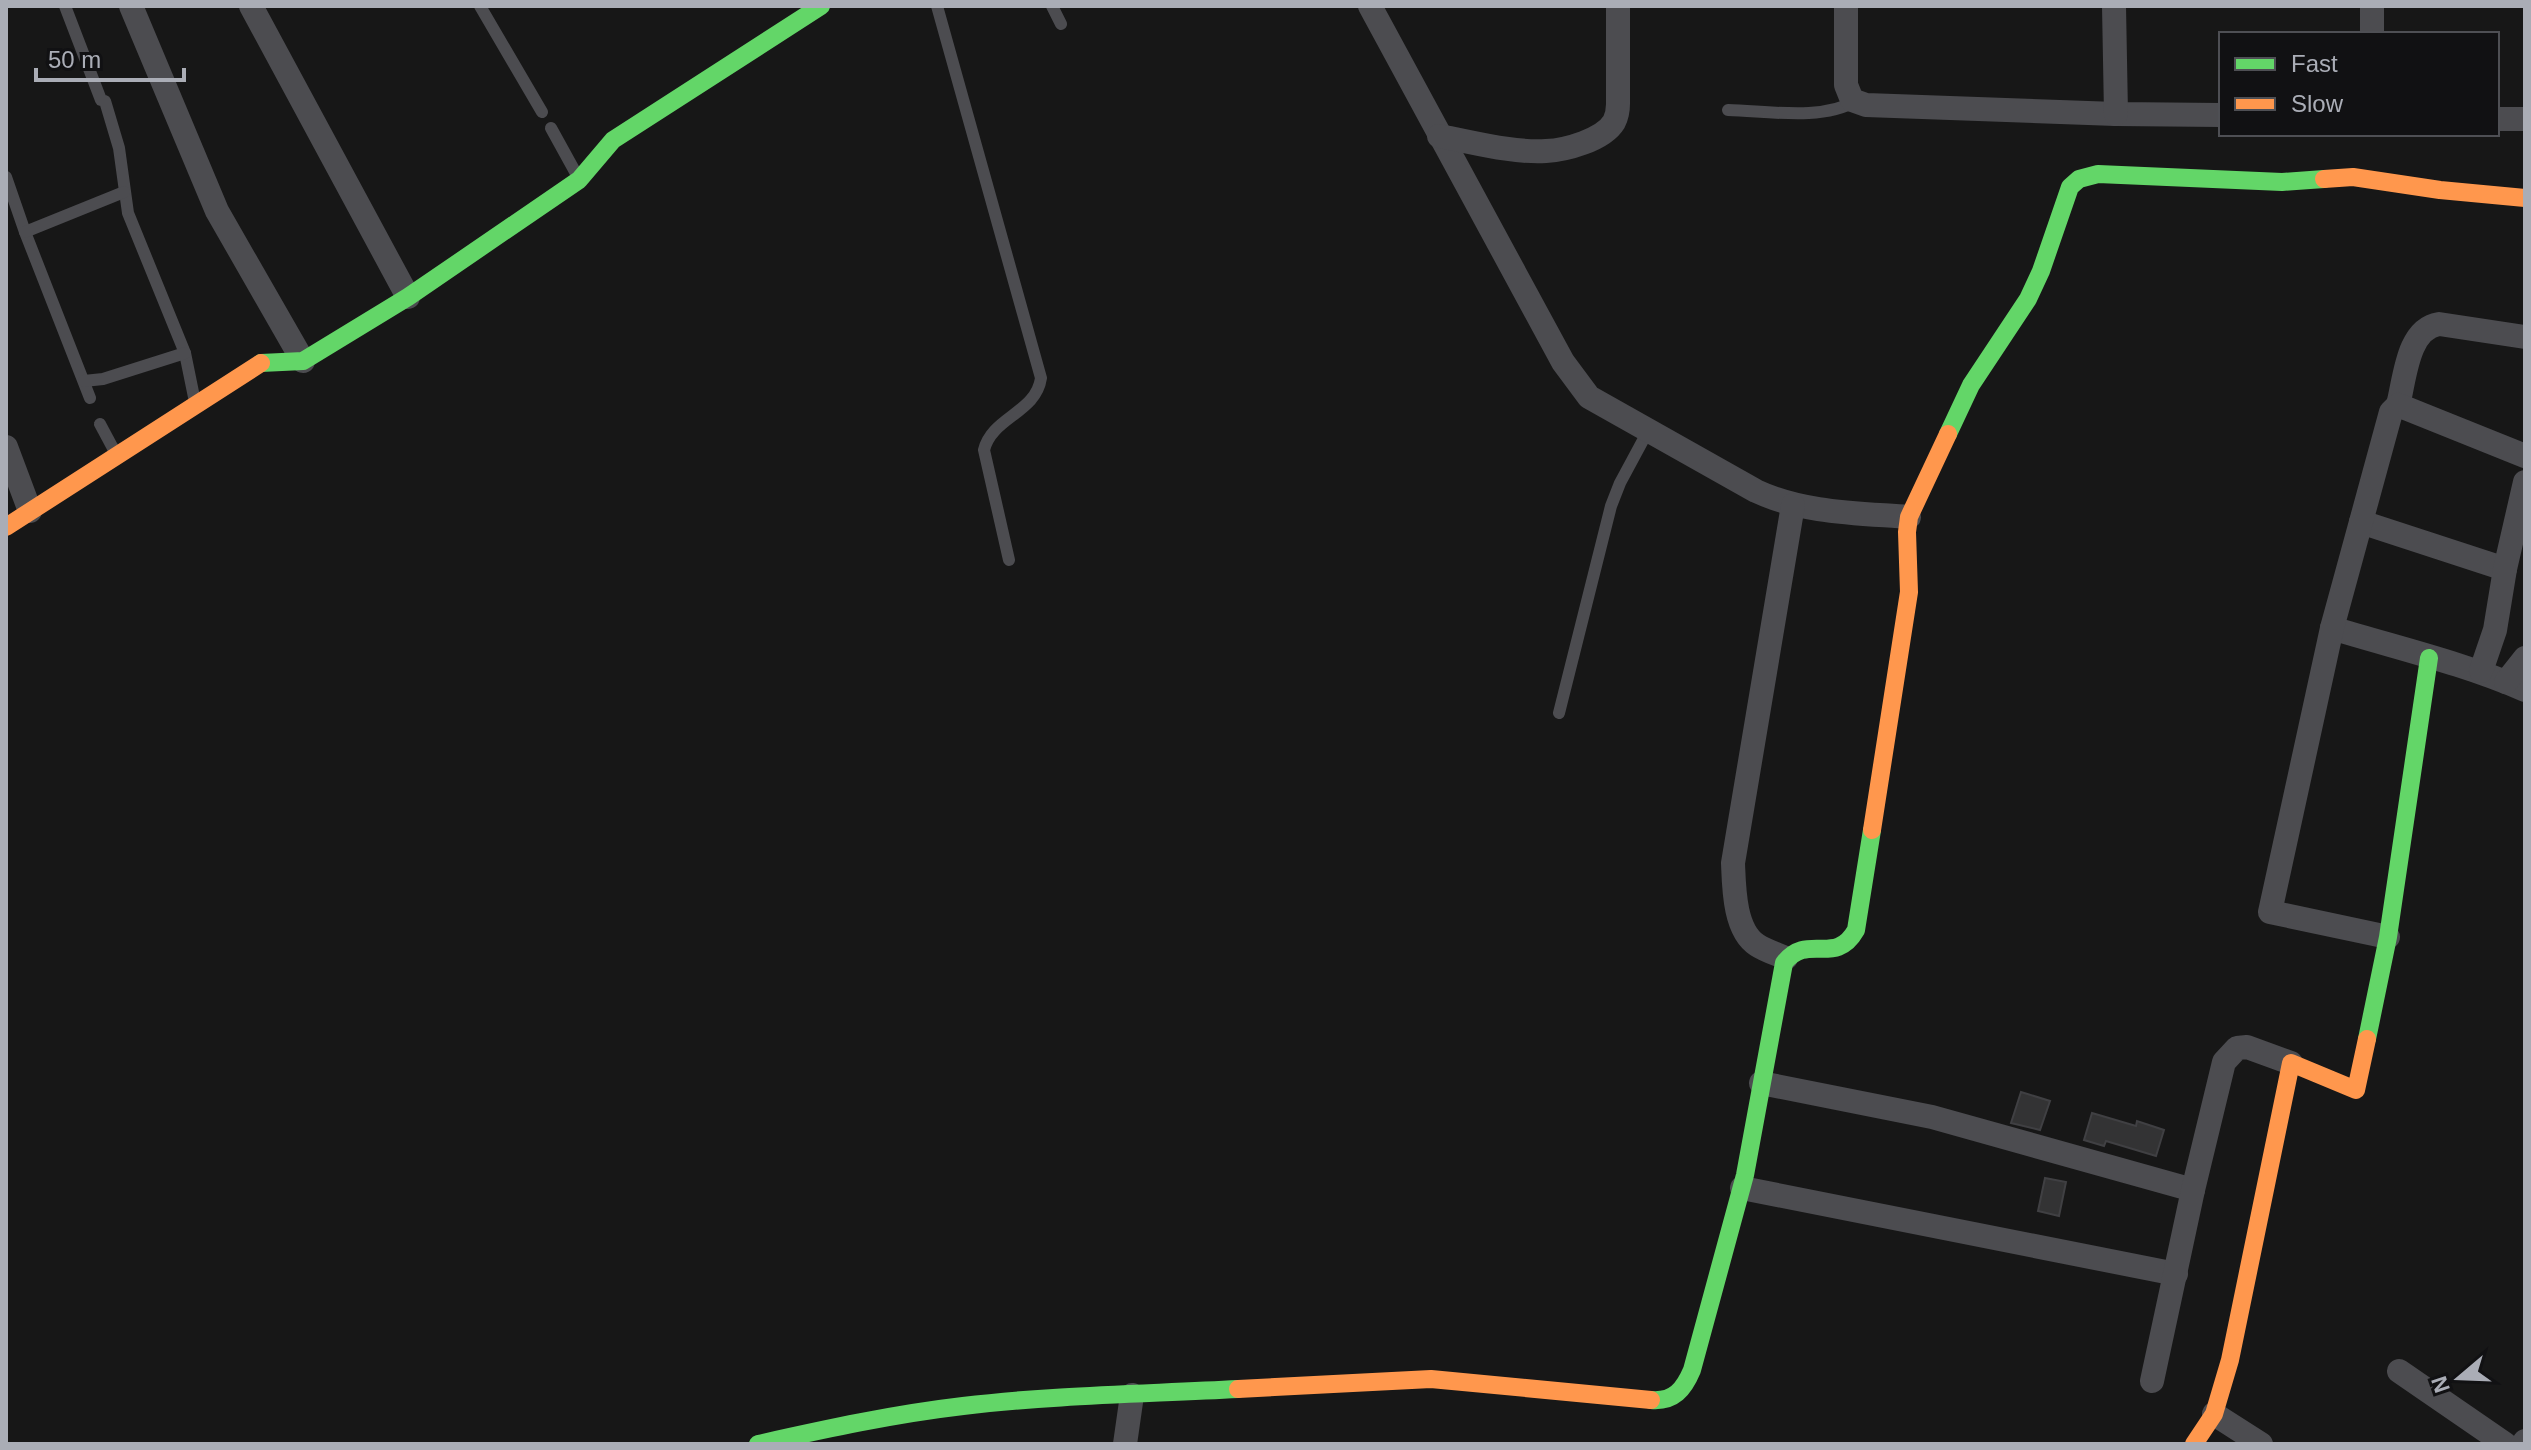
<svg xmlns="http://www.w3.org/2000/svg" width="2531" height="1450" font-family="Arial,sans-serif">
	<style>
		.building { fill: #333334; stroke: #404043; stroke-width: 2 }
		.lines { fill: none; stroke-linecap: round; stroke-linejoin: round }
		.lane { stroke: #4c4c50; stroke-width: 12 }
		.street { stroke: #4c4c50; stroke-width: 24 }
		.fast { stroke: #63d668; stroke-width: 18 }
		.slow { stroke: #ff974d; stroke-width: 18 }
	</style>
	<rect width="100%" height="100%" fill="#171717"/>
	<g class="building">
		<path d="M2021,1092L2050,1101L2040,1130L2011,1123Z"/>
		<path d="M2092,1113L2136,1126L2137,1121L2164,1130L2156,1156L2106,1141L2104,1146L2084,1140Z"/>
		<path d="M2045,1178L2066,1182L2059,1216L2038,1211Z"/>
	</g>
	<g class="lines">
		<g class="lane">
			<path d="M65,6L101,100L105,101L119,148L128,213L185,353L195,402"/>
			<path d="M480,6L542,112"/>
			<path d="M937,6L1041,378C1036,413 992,417 984,450L1009,560"/>
			<path d="M1052,6L1061,24"/>
			<path d="M1728,110C1768,111 1821,121 1856,101"/>
			<path d="M551,128L578,177"/>
			<path d="M6,177L25,232L90,398"/>
			<path d="M25,232L124,192"/>
			<path d="M84,381L103,379L185,353"/>
			<path d="M100,424L115,452"/>
			<path d="M1559,713L1611,506L1620,483L1648,431"/>
		</g>
		<g class="street">
			<path d="M131,6L217,211L303,361"/>
			<path d="M251,6L408,297"/>
			<path d="M1370,6L1563,362L1589,397L1756,491C1803,513 1857,513 1909,517"/>
			<path d="M1846,6V85L1852,100L1866,105L2116,114L2221,115"/>
			<path d="M2114,6L2116,114"/>
			<path d="M2372,6V34"/>
			<path d="M2497,119H2525"/>
			<path d="M1439,136C1473,142 1511,153 1546,151C1566,150 1603,140 1614,122C1617,116 1618,110 1618,104V6"/>
			<path d="M2398,405C2405,379 2407,329 2439,324L2525,337"/>
			<path d="M6,447L30,511"/>
			<path d="M2361,522L2505,569"/>
			<path d="M2332,628C2397,648 2463,663 2525,690"/>
			<path d="M2481,671L2495,630L2505,569L2525,482"/>
			<path d="M2506,682L2525,658"/>
			<path d="M2388,937L2270,912L2332,628L2391,412L2398,405L2525,456"/>
			<path d="M1786,958C1777,954 1766,951 1757,945C1734,930 1734,887 1733,863L1793,505"/>
			<path d="M1761,1083L1932,1117L2193,1190"/>
			<path d="M1742,1188L2176,1274"/>
			<path d="M2399,1371L2505,1444"/>
			<path d="M2152,1381L2193,1190L2224,1062L2237,1048L2247,1047L2291,1063"/>
			<path d="M2214,1414L2261,1444"/>
			<path d="M1125,1444L1132,1395"/>
			<path d="M2523,1444L2525,1441"/>
		</g>
		<g class="fast">
			<path d="M261,363L303,361L408,297L579,180L613,140L821,6"/>
			<path d="M1948,434L1971,385L2028,299L2041,271L2070,187L2079,179L2098,174L2282,182L2324,179"/>
			<path d="M2367,1039L2388,937L2429,658"/>
			<path d="M1651,1400C1674,1402 1684,1389 1692,1370L1745,1175L1784,963C1808,932 1835,967 1856,930L1872,830"/>
			<path d="M758,1444C825,1429 894,1414 963,1406C1054,1395 1146,1394 1238,1389"/>
		</g>
		<g class="slow">
			<path d="M2324,179L2353,177L2440,190L2525,198"/>
			<path d="M6,527L261,363"/>
			<path d="M1872,830L1909,592L1907,532L1909,517L1948,434"/>
			<path d="M1238,1389L1431,1379L1651,1400"/>
			<path d="M2194,1444L2214,1414L2230,1360L2291,1063L2356,1090L2367,1039"/>
		</g>
	</g>
	<rect width="2531" height="1450" fill="none" stroke="#aaadb6" stroke-width="16"/>
	<rect x="2219" y="32" width="280" height="104" fill="#111113" stroke="#4e4f54" stroke-width="2"/>
	<rect x="2235" y="58" width="40" height="12" fill="#63d668" stroke="#4e4f54" stroke-width="2"/>
	<text x="2291" y="72" font-size="24" fill="#aaadb6">Fast</text>
	<rect x="2235" y="98" width="40" height="12" fill="#ff974d" stroke="#4e4f54" stroke-width="2"/>
	<text x="2291" y="112" font-size="24" fill="#aaadb6">Slow</text>
	<g transform="translate(2459 1378) rotate(251)" stroke="#111113" stroke-width="6" paint-order="stroke">
	<path d="M0-6L14 30L0 20L-14 30Z" fill="#aaadb6"/>
	<text y="-12" font-size="22" font-weight="bold" text-anchor="middle" fill="#aaadb6">N</text>
	</g>
	<path d="M36 68v12h148v-12" fill="none" stroke="#aaadb6" stroke-width="4"/>
	<text x="48" y="68" font-size="24" fill="#aaadb6" stroke="#111113" stroke-width="6" paint-order="stroke">50 m</text>
</svg>
